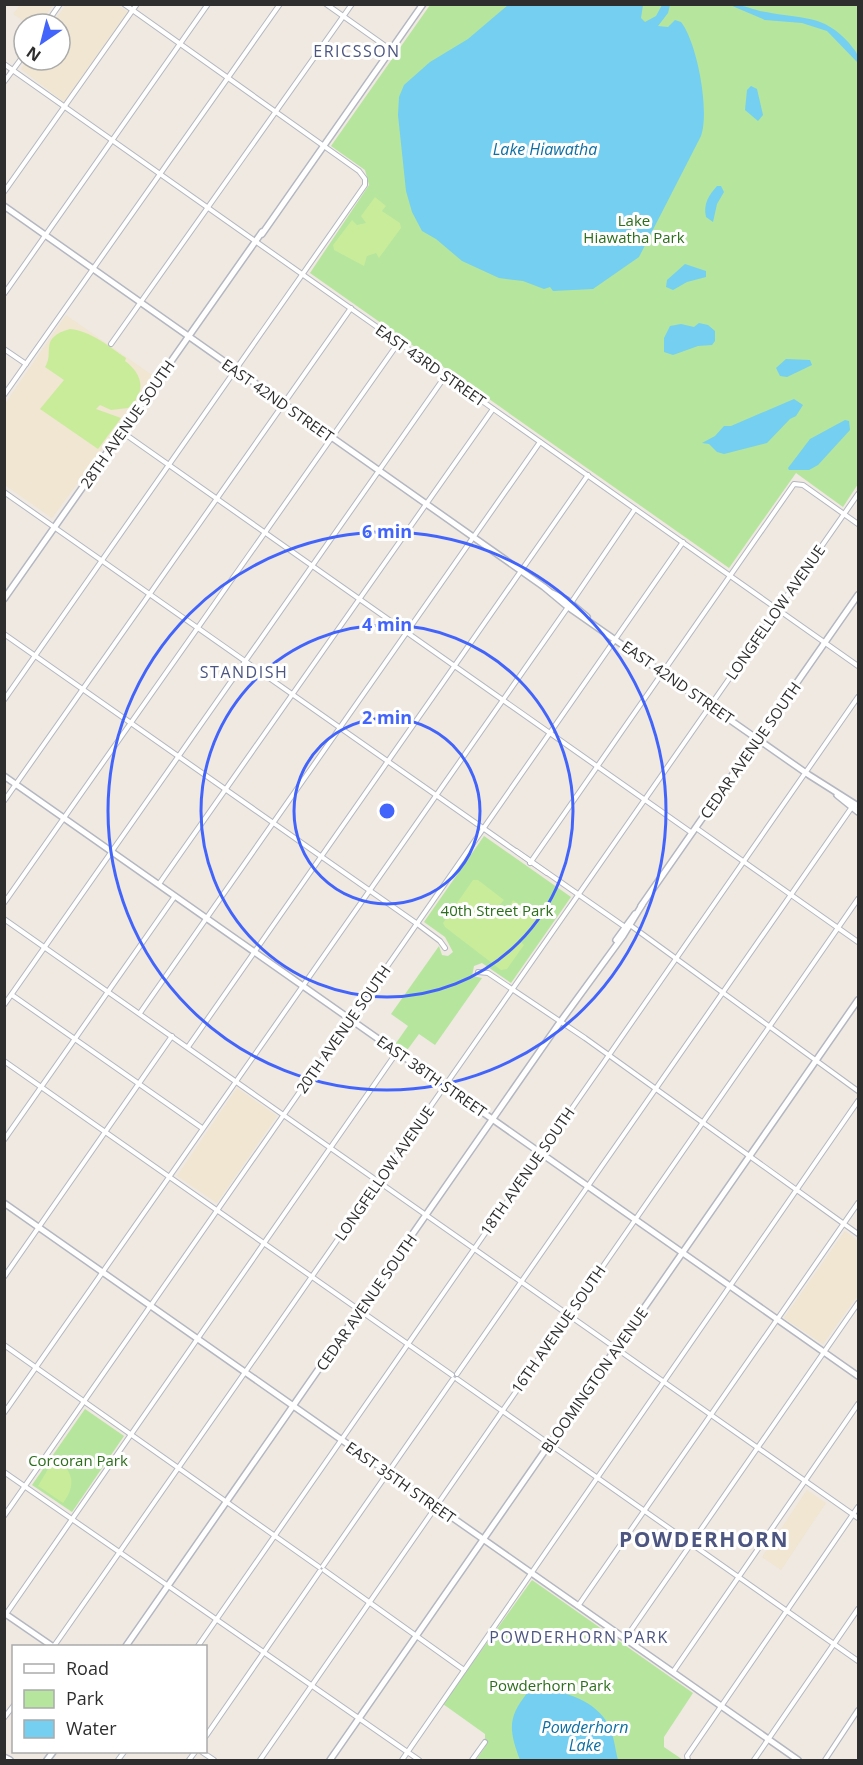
<svg xmlns="http://www.w3.org/2000/svg" width="863" height="1765" font-family="'Open Sans',sans-serif">
	<style>
		.education { fill: #f0e6d1 }
		.green { fill: #b6e59e }
		.pitch { fill: #c9ec9a }
		.water { fill: #75cff0 }
		.lines { fill: none; stroke-linecap: round; stroke-linejoin: round }
		.street-casing { stroke: #b4b7c1; stroke-width: 6 }
		.secondary-casing { stroke: #b4b7c1; stroke-width: 8 }
		.street { stroke: #fff; stroke-width: 4 }
		.secondary { stroke: #fff; stroke-width: 5 }
		.ring { fill: none; stroke: #4264fb; stroke-width: 3 }
		.labels { text-anchor: middle; dominant-baseline: central; stroke-width: 6; stroke-linejoin: round; paint-order: stroke }
		.park-label { font-size: 15px; fill: #2c6e1b; stroke: #fff }
		.street-label { font-size: 15px; fill: #2e2e2e; stroke: #fff }
		.neighbourhood-label { font-size: 16px; letter-spacing: 1.5px; fill: #4d5680; stroke: #fff }
		.water-label { font-size: 16px; font-style: italic; fill: #0d6fa3; stroke: #fff }
		.district-label { font-size: 21px; font-weight: bold; letter-spacing: 1.5px; fill: #4d5680; stroke: #fff }
		.centre { fill: #4264fb; stroke: #fff; stroke-width: 3 }
		.ring-label { font-size: 18px; text-anchor: middle; font-weight: bold; fill: #4264fb; stroke: #fff; stroke-width: 6; stroke-linejoin: round; paint-order: stroke }
	</style>
	<rect width="100%" height="100%" fill="#efe9e1"/>
	<g class="education">
		<path d="M20,5V4L53,5L39,24H28L13,14Z"/>
		<path d="M66,5H117L128,12L64,102L21,69L27,60H60V24H52Z"/>
		<path d="M66,315L152,375L137,401L52,518L5,485V404Z"/>
		<path d="M237,1088L277,1116L217,1203L177,1176Z"/>
		<path d="M845,1231L858,1241V1295L823,1344L784,1318Z"/>
		<path d="M807,1490L826,1503L781,1570L762,1557Z"/>
	</g>
	<g class="green">
		<path d="M430,5H858V484L843,507L796,473L729,568L310,273L369,185L365,170L331,146Z"/>
		<path d="M484,836L571,897L511,983L482,963L474,966L472,976L482,978L435,1045L419,1034L405,1053L394,1046L408,1026L391,1014L439,946L442,955L448,956L453,952L445,937L424,922Z"/>
		<path d="M85,1409L124,1436L72,1512L32,1485Z"/>
		<path d="M532,1580L693,1693L664,1737V1747L683,1760H476L485,1747V1734L443,1704Z"/>
	</g>
	<g class="pitch">
		<path d="M375,197L386,206L382,211L400,223L401,228L379,258L376,253L367,256L364,266L334,250L333,245L352,220L357,225L366,223L361,216Z"/>
		<path d="M70,329C91,331 108,346 126,358L125,361C143,374 147,393 128,408L111,410L100,405L96,409L121,418L98,449L40,409L64,380L45,367C55,352 38,338 70,329Z"/>
		<path d="M473,880H478L504,900L497,908L506,914L513,900L537,917L538,923L521,942L524,945L507,969L501,970L445,927L443,923Z"/>
		<path d="M55,1457C73,1471 77,1484 63,1503L38,1486Z"/>
	</g>
	<g class="water">
		<path d="M508,5H643L641,18L645,22L656,16L662,5H670L668,13L658,26L668,27L675,20L681,22C697,42 710,111 701,136L639,257L593,289L553,291L550,287L544,289L523,281L499,278L462,261L436,239L422,231L412,212L406,191L398,115L399,97L404,85L430,62L468,39Z"/>
		<path d="M730,5C744,4 752,10 766,12C800,19 824,14 849,43C855,51 859,53 858,63L827,31L802,23L765,20Z"/>
		<path d="M751,86L757,89L763,115L758,121L745,110L747,90Z"/>
		<path d="M717,186H721L724,192L717,204L713,222L706,217C703,204 709,195 717,186Z"/>
		<path d="M685,264L706,271V277L687,282L673,290L666,287L667,280Z"/>
		<path d="M699,323L708,325L715,331V341L712,345L698,346L673,355L664,352V338L670,326L681,324L694,327Z"/>
		<path d="M786,359L810,360L812,365L787,377L780,376L776,368Z"/>
		<path d="M794,399L803,405L796,416L790,419L767,443L724,454L717,452L709,444L702,443L715,436L724,426H731Z"/>
		<path d="M845,420L849,421L850,430L818,465L809,470H789L788,468L810,439Z"/>
		<path d="M539,1690C562,1689 596,1701 608,1724C614,1734 615,1749 618,1760H520C509,1730 507,1718 528,1692Z"/>
	</g>
	<g class="lines">
		<defs>
			<g id="street">
				<path d="M326,4L391,50"/>
				<path d="M46,24L60,4"/>
				<path d="M4,64L858,666"/>
				<path d="M4,82L24,55"/>
				<path d="M4,192L137,4"/>
				<path d="M4,294L208,4"/>
				<path d="M111,344L352,4"/>
				<path d="M4,349L26,364"/>
				<path d="M4,395L280,4"/>
				<path d="M122,432L692,833"/>
				<path d="M4,492L547,873"/>
				<path d="M571,603L635,509"/>
				<path d="M4,634L416,923L440,941L445,948"/>
				<path d="M4,700L365,185V179L359,171L124,4"/>
				<path d="M4,801L351,308"/>
				<path d="M696,828L858,942"/>
				<path d="M516,851L625,927"/>
				<path d="M530,863L794,484L803,485L858,524"/>
				<path d="M159,884L493,409"/>
				<path d="M4,903L399,342"/>
				<path d="M4,919L858,1518"/>
				<path d="M630,925L858,1091"/>
				<path d="M478,972L488,973L585,1038L858,1234"/>
				<path d="M12,995L202,1128"/>
				<path d="M4,1005L446,375"/>
				<path d="M140,1013L540,442"/>
				<path d="M188,1047L588,475"/>
				<path d="M4,1061L452,1375"/>
				<path d="M4,1140L175,896"/>
				<path d="M4,1277L172,1036"/>
				<path d="M4,1345L319,1567"/>
				<path d="M457,1374L852,807"/>
				<path d="M457,1379L858,1661"/>
				<path d="M4,1413L568,607"/>
				<path d="M4,1472L419,1760"/>
				<path d="M4,1516L683,542"/>
				<path d="M323,1566L453,1379"/>
				<path d="M324,1570L464,1670"/>
				<path d="M578,1606L858,1203"/>
				<path d="M4,1617L397,1052"/>
				<path d="M625,1639L858,1303"/>
				<path d="M54,1646L858,494"/>
				<path d="M198,1646L858,697"/>
				<path d="M673,1672L858,1404"/>
				<path d="M4,1718L14,1705"/>
				<path d="M206,1736L320,1571"/>
				<path d="M202,1752L214,1760"/>
				<path d="M118,1760L124,1752"/>
				<path d="M189,1760L195,1752"/>
				<path d="M260,1760L858,899"/>
				<path d="M402,1760L858,1101"/>
				<path d="M472,1760L485,1742"/>
				<path d="M688,1760L687,1756L858,1507"/>
				<path d="M754,1760L858,1609"/>
				<path d="M825,1760L858,1710"/>
			</g>
			<g id="secondary">
				<path d="M4,206L544,587L568,607L809,775L858,806"/>
				<path d="M262,234L423,4"/>
				<path d="M552,593L567,600L587,617"/>
				<path d="M4,599L262,232"/>
				<path d="M4,776L858,1376"/>
				<path d="M837,795L858,812"/>
				<path d="M641,906L858,595"/>
				<path d="M616,940L635,914"/>
				<path d="M4,1203L798,1760"/>
				<path d="M4,1613L52,1646"/>
				<path d="M126,1646L558,1025L623,936L642,905"/>
				<path d="M4,1757L10,1760"/>
				<path d="M47,1760L53,1752"/>
				<path d="M330,1760L858,1000"/>
			</g>
		</defs>
		<use href="#street" class="street-casing"/>
		<use href="#secondary" class="secondary-casing"/>
		<use href="#street" class="street"/>
		<use href="#secondary" class="secondary"/>
	</g>
	<g class="ring">
		<circle cx="387" cy="811" r="93"/>
		<circle cx="387" cy="811" r="186"/>
		<circle cx="387" cy="811" r="279"/>
	</g>
	<g class="labels">
		<g class="park-label">
			<text x="634" y="220">Lake<tspan x="634" dy="17">Hiawatha Park</tspan></text>
			<text x="497" y="910">40th Street Park</text>
			<text x="78" y="1460">Corcoran Park</text>
			<text x="550" y="1685">Powderhorn Park</text>
		</g>
		<g class="street-label">
			<text transform="translate(431 365) rotate(35)">EAST 43RD STREET</text>
			<text transform="translate(278 400) rotate(35)">EAST 42ND STREET</text>
			<text transform="translate(127 424) rotate(-55)">28TH AVENUE SOUTH</text>
			<text transform="translate(775 612) rotate(-55)">LONGFELLOW AVENUE</text>
			<text transform="translate(678 682) rotate(35)">EAST 42ND STREET</text>
			<text transform="translate(750 750) rotate(-55)">CEDAR AVENUE SOUTH</text>
			<text transform="translate(343 1029) rotate(-55)">20TH AVENUE SOUTH</text>
			<text transform="translate(432 1076) rotate(35)">EAST 38TH STREET</text>
			<text transform="translate(527 1171) rotate(-55)">18TH AVENUE SOUTH</text>
			<text transform="translate(384 1173) rotate(-55)">LONGFELLOW AVENUE</text>
			<text transform="translate(366 1302) rotate(-55)">CEDAR AVENUE SOUTH</text>
			<text transform="translate(558 1329) rotate(-55)">16TH AVENUE SOUTH</text>
			<text transform="translate(594 1380) rotate(-55)">BLOOMINGTON AVENUE</text>
			<text transform="translate(401 1482) rotate(35)">EAST 35TH STREET</text>
		</g>
		<g class="neighbourhood-label">
			<text x="357" y="51">ERICSSON</text>
			<text x="244" y="672">STANDISH</text>
			<text x="579" y="1637">POWDERHORN PARK</text>
		</g>
		<g class="water-label">
			<text x="545" y="149">Lake Hiawatha</text>
			<text x="585" y="1727">Powderhorn<tspan x="585" dy="18">Lake</tspan></text>
		</g>
		<g class="district-label">
			<text x="704" y="1539">POWDERHORN</text>
		</g>
	</g>
	<circle cx="387" cy="811" r="9" class="centre"/>
	<g class="ring-label">
		<text x="387" y="538">6 min</text>
		<text x="387" y="631">4 min</text>
		<text x="387" y="724">2 min</text>
	</g>
	<rect width="863" height="1765" fill="none" stroke="#2e2e2e" stroke-width="12"/>
	<rect x="12" y="1645" width="195" height="108" fill="#ffffff" stroke="#ababab" stroke-width="1.5"/>
	<rect x="24" y="1664" width="30" height="9" fill="#ffffff" stroke="#ababab" stroke-width="1.5"/>
	<text x="66" y="1675" font-size="18" fill="#2e2e2e">Road</text>
	<rect x="24" y="1690" width="30" height="18" fill="#b6e59e" stroke="#ababab" stroke-width="1.5"/>
	<text x="66" y="1705" font-size="18" fill="#2e2e2e">Park</text>
	<rect x="24" y="1720" width="30" height="18" fill="#75cff0" stroke="#ababab" stroke-width="1.5"/>
	<text x="66" y="1735" font-size="18" fill="#2e2e2e">Water</text>
	<g transform="translate(42 42) rotate(215)"><circle r="28" fill="#ffffff" stroke="#ababab" stroke-width="1.5"/>
	<path d="M0-4.5L10 22L0 15L-10 22Z" fill="#4264fb"/>
	<text y="-9" font-size="16" font-weight="bold" text-anchor="middle" fill="#2e2e2e">N</text>
	</g>
</svg>
